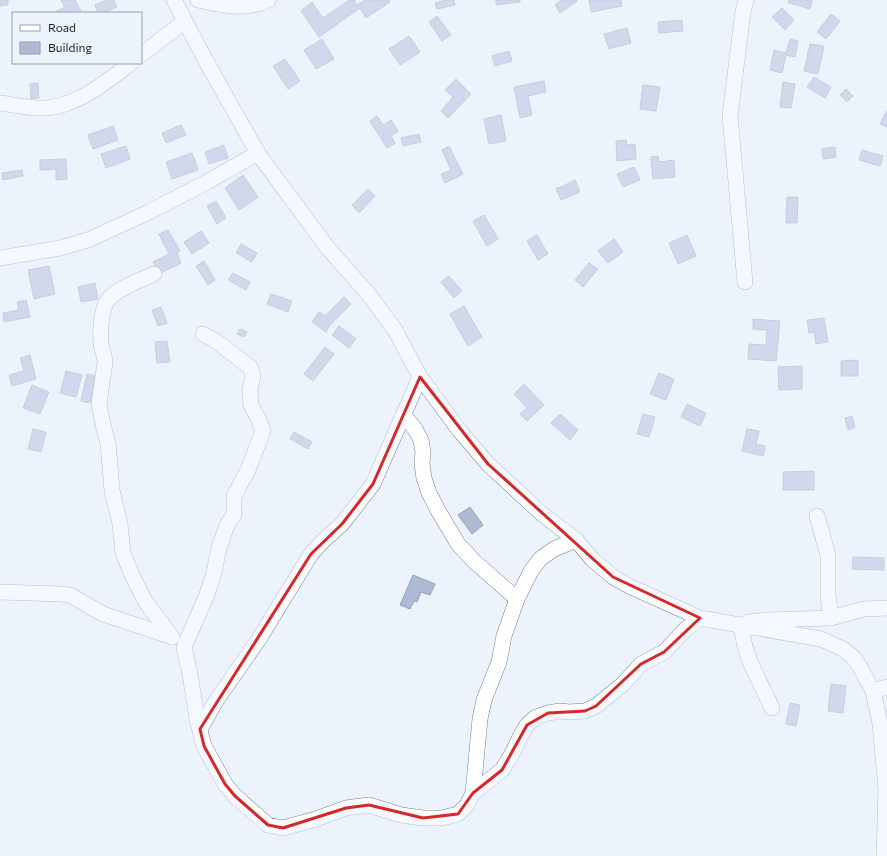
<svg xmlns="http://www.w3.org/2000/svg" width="887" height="856" font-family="Commissioner,sans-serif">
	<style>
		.building { fill: #adbad4; stroke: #94a2ba }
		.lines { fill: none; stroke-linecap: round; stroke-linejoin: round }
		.minor-casing { stroke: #748199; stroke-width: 16 }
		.minor { stroke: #fff; stroke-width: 15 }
		.marked { fill: none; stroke: #d62828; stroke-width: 3; stroke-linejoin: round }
	</style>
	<rect width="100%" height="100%" fill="#edf3fd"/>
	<g class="building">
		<path d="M0,0H8V5L0,6Z"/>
		<path d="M61,0H75L82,13H53L65,7Z"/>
		<path d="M107,0H114L117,7L103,13H98L95,5Z"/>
		<path d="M349,0H354L357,5L365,0H389L390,2L366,18L360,8L319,37L301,11L312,2L323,18Z"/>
		<path d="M446,0H454L455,5L437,9L435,3Z"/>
		<path d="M496,0H520V2L496,5Z"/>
		<path d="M561,0H576L577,1L560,13L555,5Z"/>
		<path d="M589,0H621L622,6L591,12Z"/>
		<path d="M789,0H812L810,9L788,3Z"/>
		<path d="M782,8L794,20L785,30L772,17Z"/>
		<path d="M831,14L840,21L826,39L817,32Z"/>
		<path d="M437,16L451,35L442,41L429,22Z"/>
		<path d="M682,20L683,31L659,33L658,22Z"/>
		<path d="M627,28L631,43L609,49L604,34Z"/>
		<path d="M409,36L420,52L400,65L389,49Z"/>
		<path d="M322,39L334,59L316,69L304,50Z"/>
		<path d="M790,39L798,41L795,57L786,55L782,73L770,70L774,50L786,53Z"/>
		<path d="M810,44L824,46L818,74L804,71Z"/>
		<path d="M509,51L512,61L495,66L492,56Z"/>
		<path d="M285,59L300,81L288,89L273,66Z"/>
		<path d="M814,77L831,87L825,98L807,87Z"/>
		<path d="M456,79L471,94L448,118L441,111L453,97L445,90Z"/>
		<path d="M544,81L546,92L528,96L532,115L520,118L514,87Z"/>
		<path d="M783,82L795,84L791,108L780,107Z"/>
		<path d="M38,83L39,98L31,99L30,84Z"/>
		<path d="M643,85L660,87L656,111L640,109Z"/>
		<path d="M846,89L853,96L847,102L840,95Z"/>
		<path d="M887,111V127L880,124Z"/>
		<path d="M501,115L506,141L489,144L484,119Z"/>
		<path d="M377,116L383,125L391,120L398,131L391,136L395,143L387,148L370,121Z"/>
		<path d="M181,125L186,135L166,143L162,133Z"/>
		<path d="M113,126L118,140L93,149L88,135Z"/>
		<path d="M419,134L421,142L403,146L401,138Z"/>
		<path d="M626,140L627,145L635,144L636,159L617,161L616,141Z"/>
		<path d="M224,145L228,158L209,164L205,152Z"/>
		<path d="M126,146L130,159L106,168L101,154Z"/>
		<path d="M449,146L463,174L445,183L441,174L451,170L442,150Z"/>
		<path d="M835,147L836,157L823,159L822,149Z"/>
		<path d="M862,150L883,156L880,166L859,160Z"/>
		<path d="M192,153L198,170L172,179L166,162Z"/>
		<path d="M658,156L659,162L674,160L675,177L653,179L651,157Z"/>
		<path d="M66,159L67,179L56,180V169L40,170V160Z"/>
		<path d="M634,167L640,180L623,187L617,174Z"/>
		<path d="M22,170L23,176L3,180L2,173Z"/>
		<path d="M243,175L258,197L239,210L225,188Z"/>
		<path d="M575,180L580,192L561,200L556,188L561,187Z"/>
		<path d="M368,189L375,196L359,213L352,205Z"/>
		<path d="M787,197H798L797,223H786Z"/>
		<path d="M216,201L226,218L217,224L207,206Z"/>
		<path d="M484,215L498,239L487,246L473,221Z"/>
		<path d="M168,230L180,251L177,253L181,263L159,274L153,262L169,254L159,234Z"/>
		<path d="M201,231L209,243L192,254L184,242Z"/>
		<path d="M537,235L548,254L538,260L527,241Z"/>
		<path d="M687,235L696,256L678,264L669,243Z"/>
		<path d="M614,239L623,252L608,263L598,251Z"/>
		<path d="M241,244L257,253L252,262L236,253Z"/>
		<path d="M204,261L215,280L208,285L196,266Z"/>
		<path d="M589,263L598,269L583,287L575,280Z"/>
		<path d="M49,266L55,294L34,299L28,270Z"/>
		<path d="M233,273L250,282L246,290L228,280Z"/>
		<path d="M449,276L462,291L454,298L441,282Z"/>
		<path d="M95,283L98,299L81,302L78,287Z"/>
		<path d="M271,294L292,301L288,312L267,304Z"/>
		<path d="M344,297L351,304L330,325L326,332L312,322L319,312L325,316Z"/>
		<path d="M26,300L30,317L4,322L3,313L19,310L17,302Z"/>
		<path d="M464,306L482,337L468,346L450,314Z"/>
		<path d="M161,307L167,323L158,326L152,310Z"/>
		<path d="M824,318L828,342L816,344L814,332L809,333L807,320Z"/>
		<path d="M753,319L780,321L776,361L748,359L749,344L766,345L767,330L753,329Z"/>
		<path d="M339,326L356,339L349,348L332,335Z"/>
		<path d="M240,329L247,332L244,337L237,334Z"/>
		<path d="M167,341L170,362L157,363L155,342Z"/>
		<path d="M325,347L334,354L313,381L304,374Z"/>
		<path d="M30,355L36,379L12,386L9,375L24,371L20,358Z"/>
		<path d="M858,360V376H841V361Z"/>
		<path d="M802,366V389L779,390L778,367Z"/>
		<path d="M66,371L82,375L76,397L60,393Z"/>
		<path d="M659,373L674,379L666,400L650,394Z"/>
		<path d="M87,374L96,376L90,403L81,401Z"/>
		<path d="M524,384L544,405L527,421L520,414L527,408L514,394Z"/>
		<path d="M32,385L49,392L40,414L23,408Z"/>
		<path d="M687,404L706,413L700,426L681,417Z"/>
		<path d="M560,414L578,430L570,440L551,423Z"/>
		<path d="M643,414L655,417L649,437L637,434Z"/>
		<path d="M852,416L855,427L848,430L845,418Z"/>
		<path d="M33,429L46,432L41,452L28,449Z"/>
		<path d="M747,429L759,431L756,444L765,446L763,456L742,451Z"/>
		<path d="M294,432L312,442L308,449L290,439Z"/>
		<path d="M814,471V490H783V472Z"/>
		<path d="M470,507L483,525L472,534L458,515Z"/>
		<path d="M853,557L884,558V570L852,569Z"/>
		<path d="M413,575L435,584L430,595L421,592L417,602L414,601L410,609L400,605Z"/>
		<path d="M831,684L846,686L843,713L828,711Z"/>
		<path d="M790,703L800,705L796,726L786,724Z"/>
	</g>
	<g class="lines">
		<defs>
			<g id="minor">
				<path d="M174,0L207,63L259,155L327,247L370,296L395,330L420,377L459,430L488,464L542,514L576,540L592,559L613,577L629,586L700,618L821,639L843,649L853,657L860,667L873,691L880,723L886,789L884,856"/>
				<path d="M198,0C220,5 247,11 268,0"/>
				<path d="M141,55L185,21"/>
				<path d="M0,103C14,105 33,109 47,108C79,105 106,82 131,63"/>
				<path d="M0,258L60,248L88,240L149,212L207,182L258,153"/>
				<path d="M154,274C141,280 117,288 108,300C101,309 100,330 101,342C101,349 105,356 105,363L99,403L103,425L108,443L112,490L120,524L123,553L132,575L145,601L172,637"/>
				<path d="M745,282L730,116L743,11L746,0"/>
				<path d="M203,334L216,341L250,367L253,376L250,390L251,405L259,420L263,431L248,470L234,496V515L227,525L219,548L213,577L206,597L184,647L190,674L197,719L204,746L225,784L235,796L268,825L283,828L316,819L346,808L369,805L401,815L423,818H442L458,814L467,805L473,793L480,719L484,700L499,662L504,636L517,599L531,571L540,559L554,549L576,540"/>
				<path d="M403,414L415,429L421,440L423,452L422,464L424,478L429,493L439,512L458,544L475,562L517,599"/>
				<path d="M817,516L828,555V596L831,618"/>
				<path d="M0,592L60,594L70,595L103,614L172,637"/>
				<path d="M748,622L768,620L831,618L864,609L887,608"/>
				<path d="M741,626L745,647L751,664L772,708"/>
				<path d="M873,691L887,687"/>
				<path d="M200,729L216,701L259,639L311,554L323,541L342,524L373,484L420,377"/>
				<path d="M473,793L502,770L513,752L520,737L527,725L536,717L548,713L560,711L569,712L585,711L596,706L623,684L641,664L664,652L686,629L700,618"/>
			</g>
		</defs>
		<use href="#minor" class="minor-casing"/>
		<use href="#minor" class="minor"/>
	</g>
	<path d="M0 0H887V856H0ZM420,377L488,464L613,577L700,618L664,652L641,664L596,706L585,711L548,713L527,725L502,770L473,793L458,814L423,818L369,805L346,808L283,828L268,825L235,796L225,784L204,746L200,729L311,554L342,524L373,484Z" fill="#edf3fd" fill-opacity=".55" fill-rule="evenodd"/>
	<path class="marked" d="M420,377L488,464L613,577L700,618L664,652L641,664L596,706L585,711L548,713L527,725L502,770L473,793L458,814L423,818L369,805L346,808L283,828L268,825L235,796L225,784L204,746L200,729L311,554L342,524L373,484Z"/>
	<rect x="12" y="12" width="130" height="52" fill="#edf3fd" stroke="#999fa8"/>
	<rect x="20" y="25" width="20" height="6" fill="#ffffff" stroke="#999fa8"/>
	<text x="48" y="32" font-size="12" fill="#1b2029">Road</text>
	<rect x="20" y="42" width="20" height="12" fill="#adbad4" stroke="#999fa8"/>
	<text x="48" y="52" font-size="12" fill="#1b2029">Building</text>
</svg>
